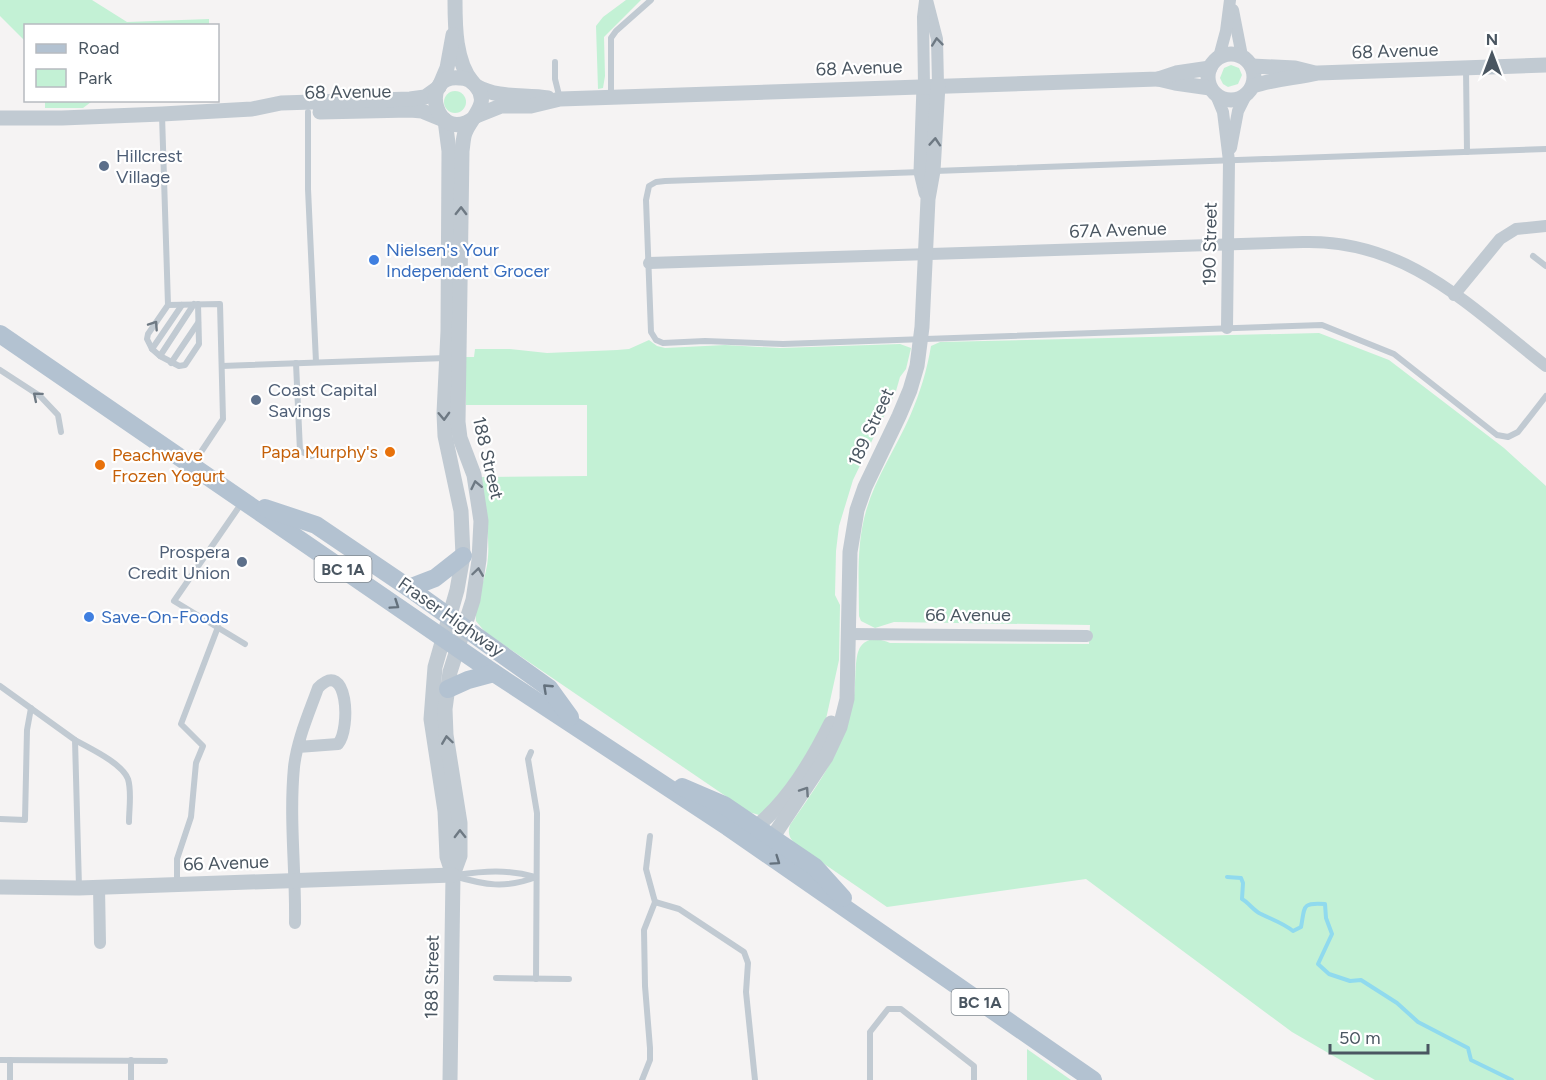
<svg xmlns="http://www.w3.org/2000/svg" width="1546" height="1080" font-family="Figtree,sans-serif">
	<style>
		.green { fill: #c3f1d5 }
		.lines { fill: none; stroke-linecap: round; stroke-linejoin: round }
		.stream { stroke: #90daee; stroke-width: 4 }
		.service { stroke: #c1cad2; stroke-width: 6 }
		.minor { stroke: #c1cad2; stroke-width: 12 }
		.tertiary { stroke: #c1cad2; stroke-width: 15 }
		.primary { stroke: #b3c2d1; stroke-width: 18 }
		.oneway { stroke: #6e7983 }
		.oneway2 { stroke: #64717d }
		.service-dot { fill: #5c6f8a; stroke: #fff; stroke-width: 2 }
		.shop-dot { fill: #3f7fe0; stroke: #fff; stroke-width: 2 }
		.food-dot { fill: #e8710a; stroke: #fff; stroke-width: 2 }
		.labels { text-anchor: middle; dominant-baseline: central; stroke-width: 4.5; stroke-linejoin: round; paint-order: stroke }
		.shield { fill: #fff; stroke: #808990; stroke-width: 1.5 }
		.shield-label { font-size: 16px; font-weight: bold; fill: #4a5661 }
		.street-label { font-size: 18px; fill: #4a5661; stroke: #fff }
		.service-label { font-size: 18px; fill: #4e5e75; stroke: #fff; text-anchor: start }
		.shop-label { font-size: 18px; fill: #366cbe; stroke: #fff; text-anchor: start }
		.food-label { font-size: 18px; fill: #c56008; stroke: #fff; text-anchor: end }
	</style>
	<rect width="100%" height="100%" fill="#f5f3f3"/>
	<g class="green">
		<path d="M0,0H92L127,22L209,19V25L26,26L25,41L0,16Z"/>
		<path d="M626,0H641L604,37L605,76L603,88L598,89L596,26L603,17Z"/>
		<path d="M1231,65L1239,68L1242,75L1238,84L1228,87L1223,84L1220,78L1224,68Z"/>
		<circle cx="455" cy="102" r="11"/>
		<path d="M45,101V100L149,101L91,102L83,108H45Z"/>
		<path d="M1319,333L1389,360L1504,448L1546,486V1080H1375L1292,1032L1086,879L887,907L798,846C790,840 787,834 790,825C805,803 821,781 833,758C842,741 847,719 853,701C857,687 853,656 861,646C869,636 881,639 890,643L1089,644L1090,625L894,622L875,628L861,621L859,616C859,581 856,546 866,511C876,477 896,448 910,416C920,393 927,370 931,346L940,342Z"/>
		<path d="M649,340L657,346L665,348L725,345L780,348L900,344L911,348L906,369L900,377L896,391L853,480L839,526L836,551L835,595L840,605L839,660L826,719L817,739L774,806L759,815L749,812L485,632L476,621C474,601 487,578 488,557C490,534 483,501 481,477L587,476V405H466V357H474L475,349H510L547,353L617,350L629,349Z"/>
		<path d="M1027,1049L1071,1080H1027Z"/>
	</g>
	<g class="lines">
		<path class="stream" d="M1227,877L1241,878L1243,883L1242,899C1249,903 1254,911 1261,914C1273,920 1283,923 1293,931L1301,927C1305,907 1301,902 1325,904L1326,918L1332,934L1318,964L1329,974L1350,981L1361,980L1397,1003L1418,1022L1468,1048L1471,1060L1512,1080"/>
		<g class="service">
			<path d="M555,62V79L560,99"/>
			<path d="M1466,69L1467,152"/>
			<path d="M611,96V38L616,31L651,0"/>
			<path d="M308,112V189L316,362"/>
			<path d="M162,115L168,305L148,334L147,339L152,349L160,356L179,366L185,365L199,344L198,304"/>
			<path d="M935,171L1546,149"/>
			<path d="M922,172L665,181L656,182L649,186L646,200L651,332L656,340L663,343L705,341L783,344L1322,325L1394,354L1497,435L1508,437L1518,432L1546,396"/>
			<path d="M1533,256L1546,266"/>
			<path d="M168,305L220,304L223,419L193,464"/>
			<path d="M152,349L182,305"/>
			<path d="M160,356L194,304"/>
			<path d="M171,363L198,323"/>
			<path d="M296,363L300,451L311,456L323,452"/>
			<path d="M222,366L446,358"/>
			<path d="M0,370L40,396L58,415L61,432"/>
			<path d="M241,504L174,601L245,644"/>
			<path d="M0,686L75,740L79,887"/>
			<path d="M75,740C89,748 122,763 128,779C132,792 129,808 129,822"/>
			<path d="M531,752L528,759L537,813L536,979"/>
			<path d="M0,819L25,820L27,730L31,708"/>
			<path d="M456,875C484,871 508,869 535,877"/>
			<path d="M454,876C485,885 505,889 536,877"/>
			<path d="M177,883V859L191,817L196,763L203,746L181,724L218,627"/>
			<path d="M655,902L679,909L744,952L748,963L746,992L755,1080"/>
			<path d="M496,978L569,979"/>
			<path d="M0,1060L165,1061"/>
			<path d="M131,1060V1080"/>
			<path d="M10,1080V1060"/>
			<path d="M642,1080L650,1060V1048L645,986L644,930L655,902L646,869L650,836"/>
			<path d="M870,1080V1032L888,1009H901L974,1066V1080"/>
		</g>
		<g class="minor">
			<path d="M927,0L937,39L938,85"/>
			<path d="M1233,10L1242,56"/>
			<path d="M1219,57L1226,31L1230,0"/>
			<path d="M924,86L923,17L925,1"/>
			<path d="M1216,95L1223,112L1229,161L1227,328"/>
			<path d="M1231,148L1238,111L1246,95"/>
			<path d="M649,263L1303,242C1407,239 1470,307 1546,366"/>
			<path d="M1454,295L1500,239L1516,229L1546,226"/>
			<path d="M848,634L1087,636"/>
			<path d="M99,887L100,943"/>
			<path d="M295,923C296,872 289,819 294,767C297,740 309,713 318,688C348,657 351,729 338,744L298,747"/>
		</g>
		<g class="tertiary">
			<path d="M455,0C455,26 455,62 473,83"/>
			<circle cx="1231" cy="77" r="23"/>
			<path d="M1252,66L1295,68L1315,73"/>
			<path d="M1158,79L1175,83L1210,88"/>
			<path d="M476,86C499,99 524,94 548,98"/>
			<path d="M924,86L921,172L926,193"/>
			<path d="M1253,86C1274,79 1296,78 1318,73L1546,65"/>
			<path d="M439,87L447,68L453,35"/>
			<path d="M320,112L410,110L422,111L444,120"/>
			<path d="M476,116L501,106H531L560,99L1158,79L1176,73L1210,68"/>
			<path d="M0,118H62L162,114L252,109L281,103L410,99L425,97L439,87"/>
			<path d="M445,120L449,151L448,331L444,413L445,436L461,511L463,556L457,590L435,667L431,719L445,811L447,857L453,875L450,1080"/>
			<path d="M756,827C789,800 812,761 831,723"/>
			<path d="M772,838L826,757L840,727L847,699L850,552L857,510L865,487L899,416L910,390L917,366L922,327L928,199L933,171L938,85"/>
			<path d="M453,875L460,856V823L446,735L445,709L450,672L473,600L479,560L481,521L474,475L460,438L458,422L462,151C463,145 463,138 465,133C471,117 491,104 476,86C472,81 466,78 460,78C417,73 436,148 475,117"/>
			<path d="M0,887L79,888L453,875"/>
		</g>
		<g class="primary">
			<path d="M0,334L494,673L728,827L1093,1080"/>
			<path d="M265,508L316,525L409,588L549,688L570,717"/>
			<path d="M409,588L435,578L463,556"/>
			<path d="M448,689L468,680L494,673"/>
			<path d="M682,787L724,805L815,867L843,898"/>
		</g>
	</g>
	<defs><path id="oneway-chevron" d="M-2-3.5L2.5 0L-2 3.5" fill="none" stroke-width="1.6" stroke-linecap="round" stroke-linejoin="round" transform="scale(1.5)"/></defs>
	<g class="oneway">
		<use href="#oneway-chevron" transform="translate(937 42) rotate(-96)"/>
		<use href="#oneway-chevron" transform="translate(935 142) rotate(-86)"/>
		<use href="#oneway-chevron" transform="translate(461 211) rotate(-89)"/>
		<use href="#oneway-chevron" transform="translate(154 325) rotate(-56)"/>
		<use href="#oneway-chevron" transform="translate(37 396) rotate(-140)"/>
		<use href="#oneway-chevron" transform="translate(444 416) rotate(88)"/>
		<use href="#oneway-chevron" transform="translate(476 485) rotate(-102)"/>
		<use href="#oneway-chevron" transform="translate(478 572) rotate(-82)"/>
		<use href="#oneway-chevron" transform="translate(447 740) rotate(-98)"/>
		<use href="#oneway-chevron" transform="translate(805 791) rotate(-56)"/>
		<use href="#oneway-chevron" transform="translate(460 834) rotate(-91)"/>
	</g>
	<g class="oneway2">
		<use href="#oneway-chevron" transform="translate(395 605) rotate(34)"/>
		<use href="#oneway-chevron" transform="translate(547 688) rotate(-137)"/>
		<use href="#oneway-chevron" transform="translate(776 861) rotate(35)"/>
	</g>
	<g class="service-dot">
		<circle cx="104" cy="166" r="6"/>
		<circle cx="256" cy="400" r="6"/>
		<circle cx="242" cy="562" r="6"/>
	</g>
	<g class="shop-dot">
		<circle cx="374" cy="260" r="6"/>
		<circle cx="89" cy="617" r="6"/>
	</g>
	<g class="food-dot">
		<circle cx="390" cy="452" r="6"/>
		<circle cx="100" cy="465" r="6"/>
	</g>
	<g class="labels">
		<g class="shield">
			<rect x="314.5" y="556" width="57" height="26" rx="4.5"/>
			<rect x="951.5" y="989" width="57" height="26" rx="4.5"/>
		</g>
		<g class="shield-label">
			<text x="343" y="569">BC 1A</text>
			<text x="980" y="1002">BC 1A</text>
		</g>
		<g class="street-label">
			<text transform="translate(1395 51) rotate(-2)">68 Avenue</text>
			<text transform="translate(859 68) rotate(-2)">68 Avenue</text>
			<text transform="translate(348 92) rotate(-1)">68 Avenue</text>
			<text transform="translate(1118 230) rotate(-2)">67A Avenue</text>
			<text transform="translate(1210 244) rotate(-89)">190 Street</text>
			<text transform="translate(871 427) rotate(-65)">189 Street</text>
			<text transform="translate(488 458) rotate(77)">188 Street</text>
			<text x="968" y="615">66 Avenue</text>
			<text transform="translate(451 617) rotate(35)">Fraser Highway</text>
			<text transform="translate(226 863) rotate(-2)">66 Avenue</text>
			<text transform="translate(432 977) rotate(-89)">188 Street</text>
		</g>
		<g class="service-label">
			<text x="116" y="156">Hillcrest<tspan x="116" dy="21">Village</tspan></text>
			<text x="268" y="390">Coast Capital<tspan x="268" dy="21">Savings</tspan></text>
			<text x="230" y="552" text-anchor="end">Prospera<tspan x="230" dy="21">Credit Union</tspan></text>
		</g>
		<g class="shop-label">
			<text x="386" y="250">Nielsen's Your<tspan x="386" dy="21">Independent Grocer</tspan></text>
			<text x="101" y="617">Save-On-Foods</text>
		</g>
		<g class="food-label">
			<text x="378" y="452">Papa Murphy's</text>
			<text x="112" y="455" text-anchor="start">Peachwave<tspan x="112" dy="21">Frozen Yogurt</tspan></text>
		</g>
	</g>
	<rect x="24" y="24" width="195" height="78" fill="#ffffff" stroke="#b7bbc0" stroke-width="1.5"/>
	<rect x="36" y="44" width="30" height="9" fill="#b3c2d1" stroke="#b7bbc0" stroke-width="1.5"/>
	<text x="78" y="54" font-size="18" fill="#4a5661">Road</text>
	<rect x="36" y="69" width="30" height="18" fill="#c3f1d5" stroke="#b7bbc0" stroke-width="1.5"/>
	<text x="78" y="84" font-size="18" fill="#4a5661">Park</text>
	<g transform="translate(1492 54)" stroke="#ffffff" stroke-width="4.5" paint-order="stroke">
	<path d="M0-4.5L10 22L0 15L-10 22Z" fill="#4a5661"/>
	<text y="-9" font-size="16" font-weight="bold" text-anchor="middle" fill="#4a5661">N</text>
	</g>
	<path d="M1330 1044v9h98v-9" fill="none" stroke="#4a5661" stroke-width="3"/>
	<text x="1339" y="1044" font-size="18" fill="#4a5661" stroke="#ffffff" stroke-width="4.5" paint-order="stroke">50 m</text>
</svg>
